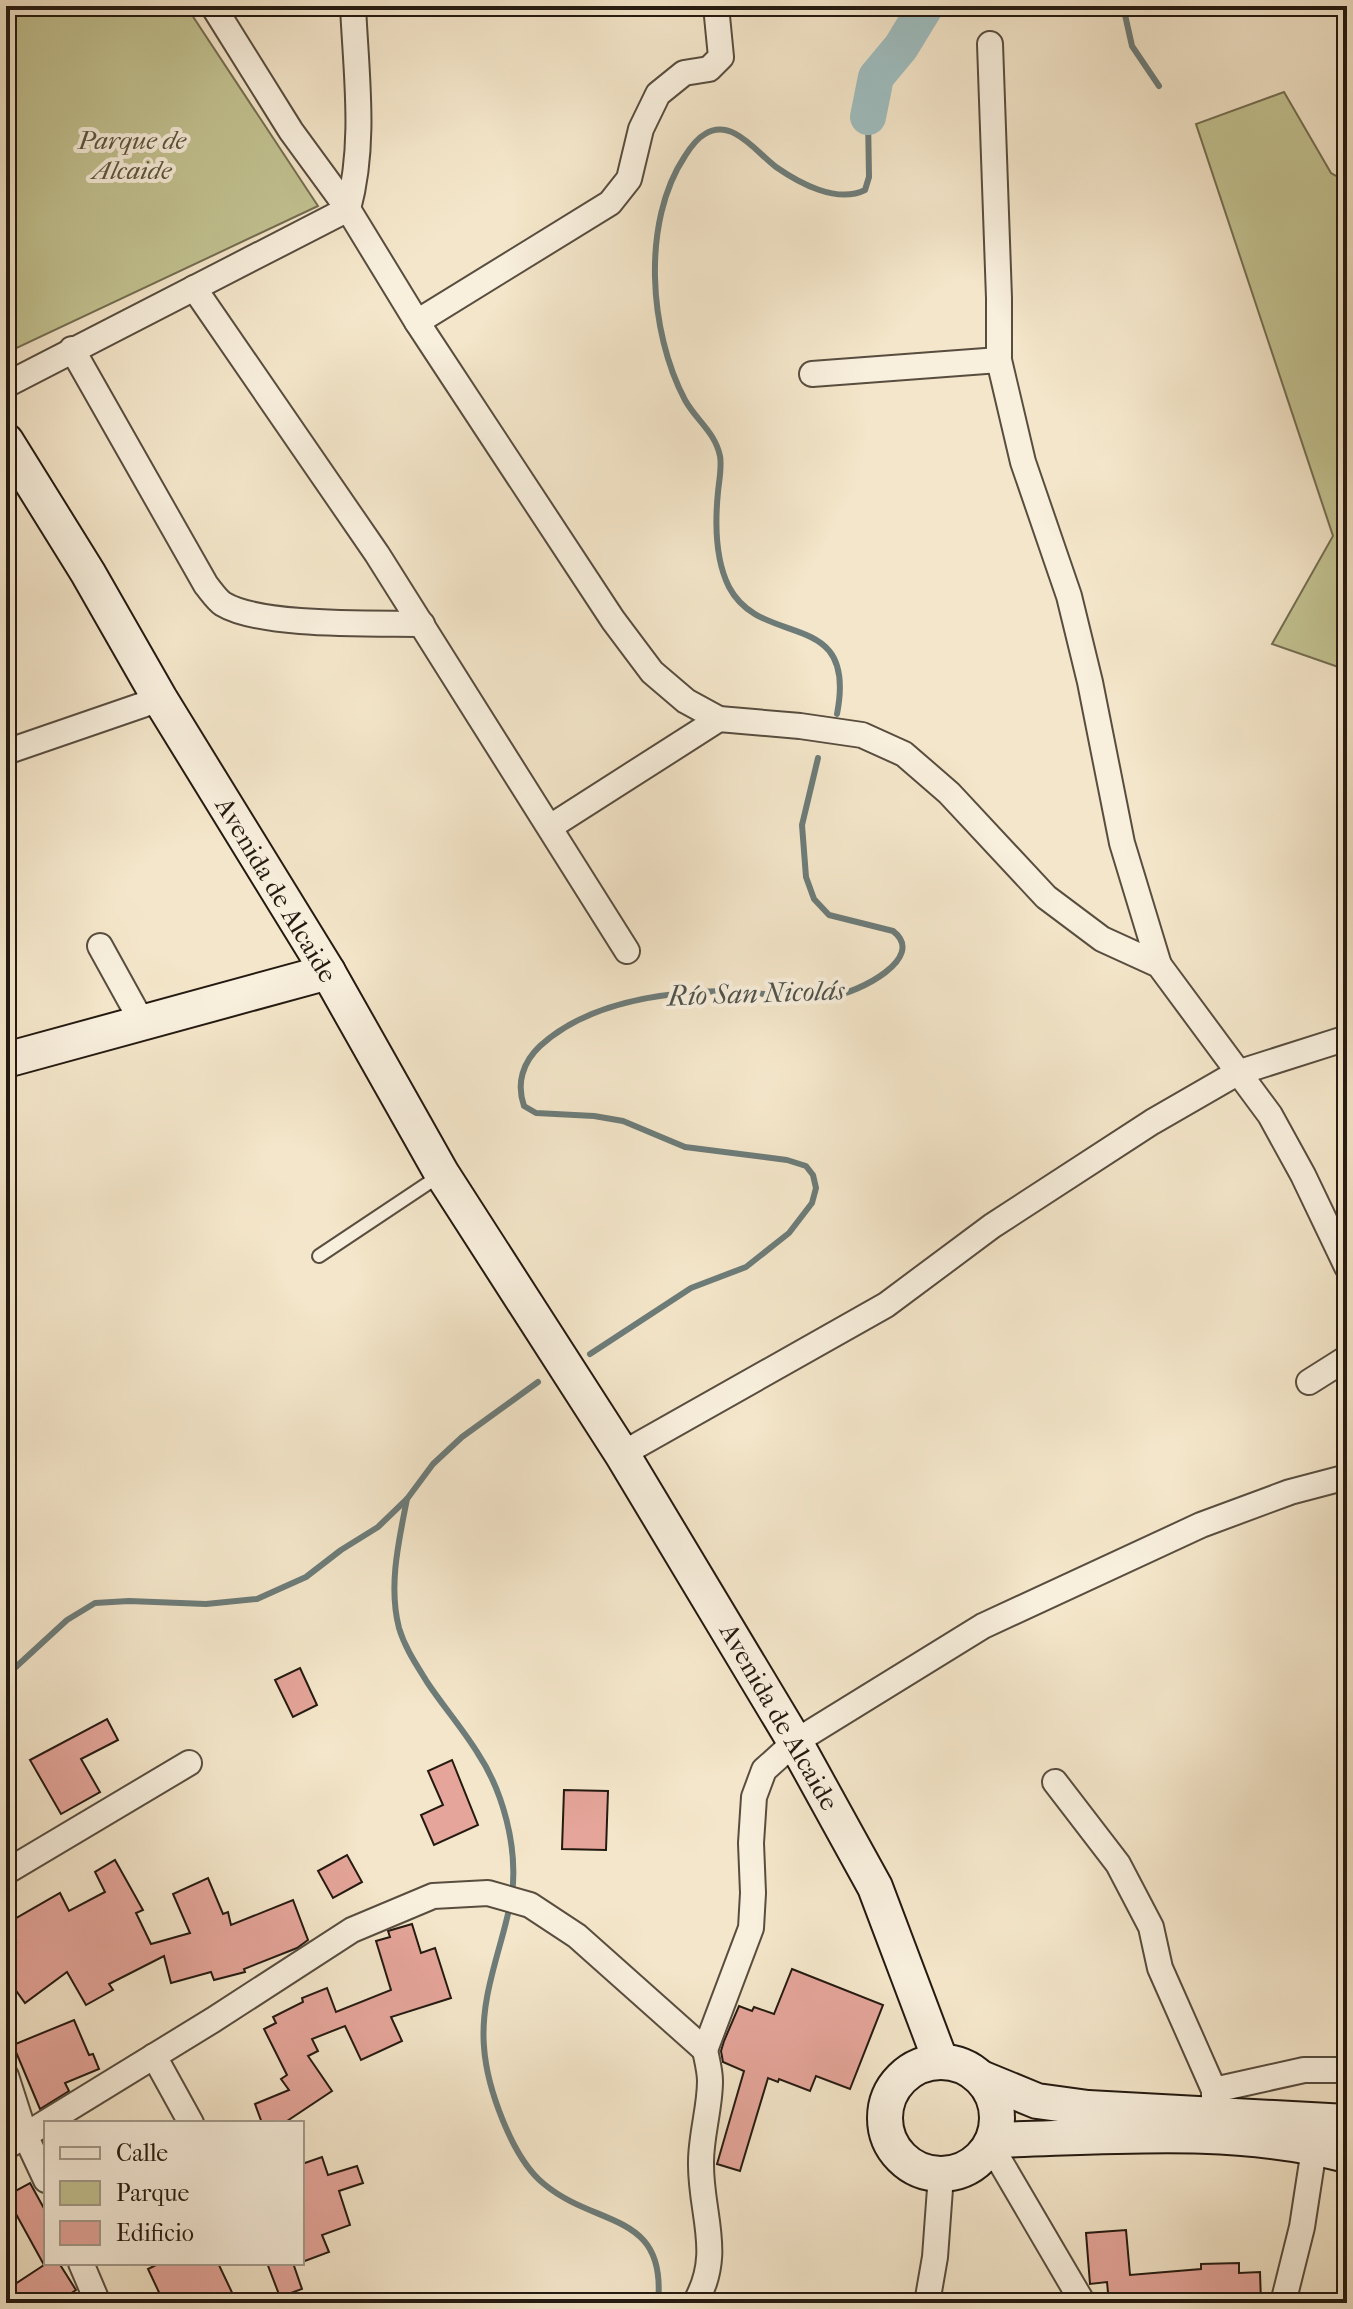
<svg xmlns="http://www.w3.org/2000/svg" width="1353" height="2309" font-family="'IM FELL French Canon',serif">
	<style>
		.green { fill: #c3c392; stroke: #746e52; stroke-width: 2 }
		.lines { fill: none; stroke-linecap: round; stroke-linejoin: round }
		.stream { stroke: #6d7c79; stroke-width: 6 }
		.river { stroke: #9ebdbf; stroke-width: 36 }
		.building { fill: #e5a59a; stroke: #241a11; stroke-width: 2 }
		.lane-casing { stroke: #584d3f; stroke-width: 16 }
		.street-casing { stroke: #584d3f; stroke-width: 28 }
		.secondary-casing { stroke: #241a11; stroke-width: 38 }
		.lane { stroke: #f8efdd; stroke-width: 12 }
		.street { stroke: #f8efdd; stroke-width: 24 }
		.secondary { stroke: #f8efdd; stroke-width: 34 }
		.labels { text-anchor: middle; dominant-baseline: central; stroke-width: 8; stroke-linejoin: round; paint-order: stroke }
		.park-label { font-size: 26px; font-style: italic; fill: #5c553e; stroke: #f8efdd }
		.street-label { font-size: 26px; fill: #241a11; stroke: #f8efdd }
		.water-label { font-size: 28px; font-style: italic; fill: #4f534e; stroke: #f8efdd }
	</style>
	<rect width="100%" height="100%" fill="#f4e6ca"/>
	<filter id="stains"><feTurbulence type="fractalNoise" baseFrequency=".0025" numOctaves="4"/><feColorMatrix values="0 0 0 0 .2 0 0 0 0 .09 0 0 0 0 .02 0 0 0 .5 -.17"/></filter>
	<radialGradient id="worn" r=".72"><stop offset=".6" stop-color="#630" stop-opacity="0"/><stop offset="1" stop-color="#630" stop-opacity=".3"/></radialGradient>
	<g class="green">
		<path d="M6,6H186L318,206L6,353Z"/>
		<path d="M1284,92L1331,173L1347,182V670L1272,644L1333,536L1196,124Z"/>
	</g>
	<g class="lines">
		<g class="stream">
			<path d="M1123,6L1132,46L1159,86"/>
			<path d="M837,714C858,606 762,650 729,587C715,559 715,522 718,492C719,481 722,467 720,456C715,432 696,420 685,400C649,332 641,222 685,156C690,148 696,139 705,134C732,117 757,153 776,167C799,183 837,204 865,190L869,177L868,117"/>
			<path d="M590,1354L691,1288L746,1267L789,1233L812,1203L816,1188L813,1175L806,1166L787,1160L685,1147L623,1121L594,1116L536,1113L524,1106C516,1083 523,1062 540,1046C587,1003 662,992 724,991C761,991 796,1002 833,996C857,993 928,958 893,931L829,915L814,899L806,877L802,825L818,758"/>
			<path d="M407,1499C399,1540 388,1586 399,1628C405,1648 416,1664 427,1682C443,1706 462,1728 477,1752C503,1791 518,1847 512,1894"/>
			<path d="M6,1676L67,1620L95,1603L129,1601L206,1604L257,1599L306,1577L341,1550L378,1527L407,1499L433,1464L462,1437L538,1382"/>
			<path d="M510,1905C500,1953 480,1997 484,2047C487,2088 512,2158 544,2184C597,2228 667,2211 658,2303"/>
		</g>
		<path class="river" d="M868,117L876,77L901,47L926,6"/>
	</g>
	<g class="building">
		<path d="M300,1668L317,1705L293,1717L275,1680Z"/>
		<path d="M107,1719L118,1740L81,1759L100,1792L61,1814L30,1760Z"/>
		<path d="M452,1760L478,1825L434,1845L421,1815L443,1805L428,1771Z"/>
		<path d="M564,1790L608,1791L606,1850L562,1849Z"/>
		<path d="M347,1855L362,1882L333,1898L318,1871Z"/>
		<path d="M115,1860L143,1910L136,1913L151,1944L190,1933L173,1894L208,1878L223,1914L228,1912L231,1925L293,1900L308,1940L297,1948L244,1969L245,1972L214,1980L211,1972L171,1983L164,1956L109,1984L113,1990L86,2005L67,1972L25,2003L12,1985L16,1982L6,1964V1947L16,1942L6,1924L60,1893L69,1911L105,1892L95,1872Z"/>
		<path d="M412,1924L421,1953L435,1948L451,1998L391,2017L402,2041L361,2060L345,2026L312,2039L318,2051L308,2056L332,2091L284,2123H262L255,2104L289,2090L281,2079L287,2075L264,2029L276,2023L273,2017L303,2002L302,1998L327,1988L336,2012L391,1990L376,1941L390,1937L388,1931Z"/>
		<path d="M792,1969L883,2005L850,2089L816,2076L810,2091L779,2079L778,2082L768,2078L740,2171L717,2164L744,2071L723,2062L721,2051L724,2041L739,2006L752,2011L754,2007L774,2014Z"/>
		<path d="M74,2020L89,2055L93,2054L99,2069L65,2083L69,2091L40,2109L13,2045Z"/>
		<path d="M322,2157L328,2175L357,2166L363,2183L339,2191L350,2225L322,2235L329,2252L302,2262V2164Z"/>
		<path d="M30,2183L46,2212V2264L59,2263L76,2290L56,2303H6V2290L44,2265L16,2214L6,2215V2196Z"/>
		<path d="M1126,2230L1130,2275L1201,2269V2264L1239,2263V2273L1260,2272L1261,2303H1109L1107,2282L1090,2284L1086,2233Z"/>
		<path d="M160,2263H218L237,2303H164L148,2269Z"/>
		<path d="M267,2263H293L302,2289L280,2297Z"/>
	</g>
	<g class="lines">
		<defs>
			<path id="lane" d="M319,1256L439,1176"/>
			<g id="street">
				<path d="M213,6L291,131L348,209L417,322L613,620L652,672L686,701L719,719L800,726L862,735L904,754L949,793L1046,897L1102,939L1159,965L1270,1115L1303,1175L1347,1267"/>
				<path d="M990,44L999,298V360L1023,462L1069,596L1090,682L1122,843L1159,965"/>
				<path d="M194,288L377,554L627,951"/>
				<path d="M417,322L610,203L629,179L641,129L658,94L684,73L709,69L721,57L716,6"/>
				<path d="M72,349L206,585C211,591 217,600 223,604C261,627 374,623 422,624"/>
				<path d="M812,374L999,360"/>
				<path d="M6,385L348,209C366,144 356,73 353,6"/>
				<path d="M6,752L160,699"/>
				<path d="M550,827L719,719"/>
				<path d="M100,946L142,1022"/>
				<path d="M1309,1382L1347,1358"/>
				<path d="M622,1454L886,1305L992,1226L1152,1122L1237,1073L1347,1038"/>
				<path d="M1055,1782L1118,1864L1151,1927L1160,1968L1214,2090"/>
				<path d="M6,1872L189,1763"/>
				<path d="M154,2056L191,2123"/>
				<path d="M6,2076L25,2135L46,2180"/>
				<path d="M1214,2106V2090L1304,2070H1347"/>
				<path d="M991,2146L1083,2303"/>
				<path d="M6,2147L213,2020L352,1930L433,1896L488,1893L530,1905L577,1936L705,2050L751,1928L753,1893L751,1843L754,1797L764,1770L795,1742L983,1626L1201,1525L1290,1492L1347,1477"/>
				<path d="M81,2263L98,2303"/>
				<path d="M695,2303C724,2253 700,2214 701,2162C701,2135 710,2108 710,2081C710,2071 707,2060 705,2050"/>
				<path d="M927,2303L935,2257L941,2175"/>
				<path d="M1283,2303L1302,2227L1314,2149"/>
			</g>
			<g id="secondary">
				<path d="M6,441L88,573L160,699L328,972L442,1174L622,1454L795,1742L875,1887L941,2062"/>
				<path d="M6,1060L328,972"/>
				<circle cx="941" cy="2118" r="56"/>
				<path d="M981,2078L1037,2101L1088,2108L1347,2122"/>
				<path d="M993,2140C1110,2137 1232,2125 1347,2155"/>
			</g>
		</defs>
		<use href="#lane" class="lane-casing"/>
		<use href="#street" class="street-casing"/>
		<use href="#secondary" class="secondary-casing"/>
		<use href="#lane" class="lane"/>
		<use href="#street" class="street"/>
		<use href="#secondary" class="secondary"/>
	</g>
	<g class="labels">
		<g class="park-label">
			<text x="132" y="140">Parque de<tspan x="132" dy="30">Alcaide</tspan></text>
		</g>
		<g class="street-label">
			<text transform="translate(276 890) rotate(59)">Avenida de Alcaide</text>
			<text transform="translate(779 1717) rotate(60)">Avenida de Alcaide</text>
		</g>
		<g class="water-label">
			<text transform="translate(756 993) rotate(-2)">Río San Nicolás</text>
		</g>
	</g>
	<rect width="1353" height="2309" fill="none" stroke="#f4e6ca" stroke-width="32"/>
	<rect x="8" y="8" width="1337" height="2293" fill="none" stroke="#241a11" stroke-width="4"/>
	<rect x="16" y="16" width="1321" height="2277" fill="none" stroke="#241a11" stroke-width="2"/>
	<rect x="44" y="2121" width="260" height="144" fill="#f8efdd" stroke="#a39a8b" stroke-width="2"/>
	<rect x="60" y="2147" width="40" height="12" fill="#f8efdd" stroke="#a39a8b" stroke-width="2"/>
	<text x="116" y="2161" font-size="24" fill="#241a11">Calle</text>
	<rect x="60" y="2181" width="40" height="24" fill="#c3c392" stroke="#a39a8b" stroke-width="2"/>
	<text x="116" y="2201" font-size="24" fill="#241a11">Parque</text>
	<rect x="60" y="2221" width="40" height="24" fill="#e5a59a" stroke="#a39a8b" stroke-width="2"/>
	<text x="116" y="2241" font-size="24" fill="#241a11">Edificio</text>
	<rect width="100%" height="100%" filter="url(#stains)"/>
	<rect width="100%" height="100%" fill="url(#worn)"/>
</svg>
